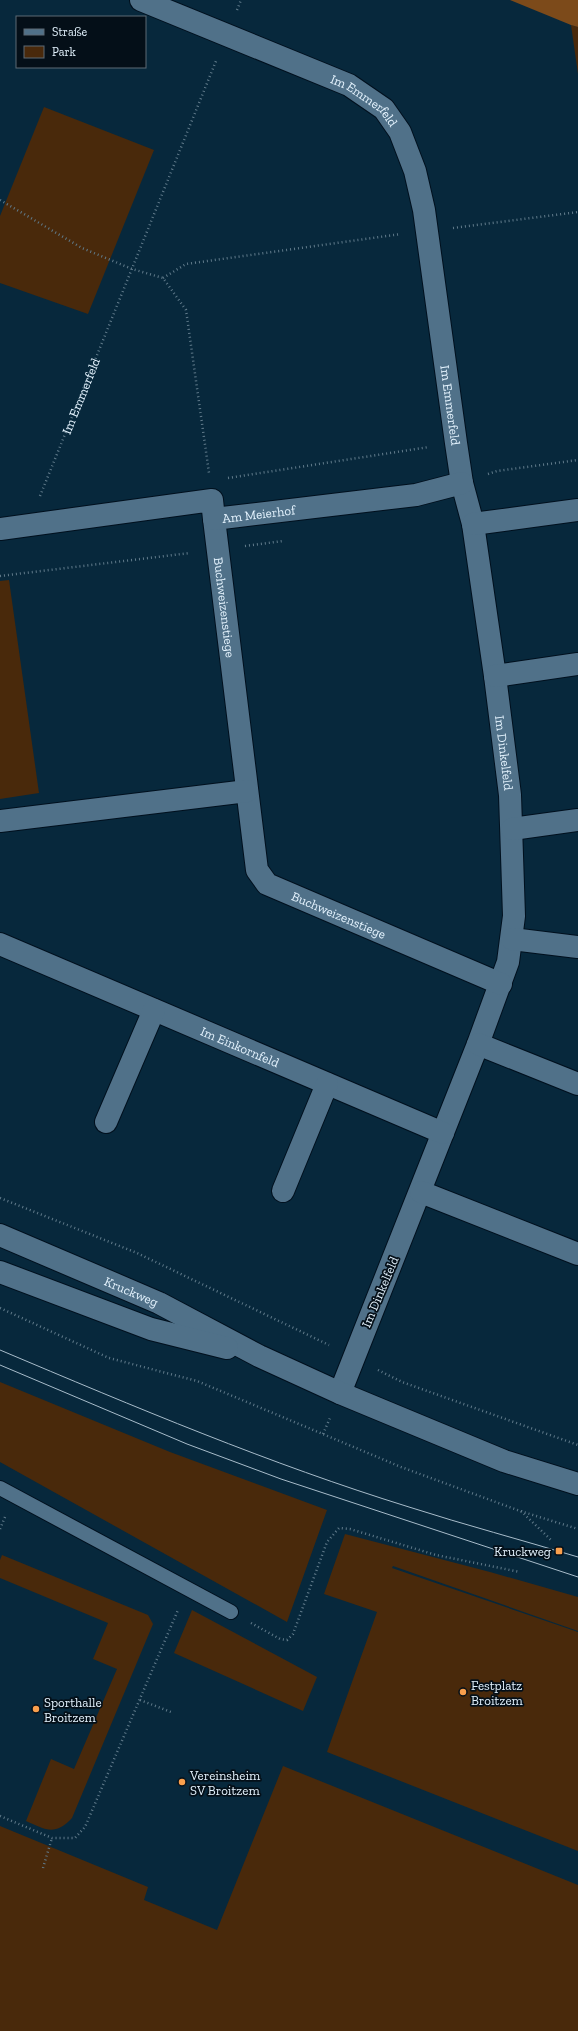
<svg xmlns="http://www.w3.org/2000/svg" width="578" height="2031" font-family="'Zilla Slab',serif">
	<style>
		.green { fill: #49290b }
		.forest { fill: #7c4a1a }
		.lines { fill: none; stroke-linecap: round; stroke-linejoin: round }
		.service-casing { stroke: #00101e; stroke-width: 16 }
		.minor-casing { stroke: #00101e; stroke-width: 24 }
		.tertiary-casing { stroke: #00101e; stroke-width: 24 }
		.path { stroke: #617b8b; stroke-width: 2.5; stroke-dasharray: 1 3; stroke-linecap: butt }
		.service { stroke: #507189; stroke-width: 14 }
		.minor { stroke: #507189; stroke-width: 22 }
		.tertiary { stroke: #507189; stroke-width: 22 }
		.tram { stroke: #a8bcca; stroke-width: 1 }
		.poi-dot { fill: #f99f4d; stroke: #040f18; stroke-width: 1.5 }
		.labels { text-anchor: middle; dominant-baseline: central; stroke-width: 3.5; stroke-linejoin: round; paint-order: stroke }
		.street-label { font-size: 13px; fill: #e3f2fd; stroke: #040f18 }
		.poi-label { font-size: 13px; fill: #e3f2fd; stroke: #040f18; text-anchor: start }
	</style>
	<rect width="100%" height="100%" fill="#07283c"/>
	<g class="green">
		<path d="M571,25L578,27V74Z"/>
		<path d="M44,107L154,150L88,314L0,283V216Z"/>
		<path d="M9,580L39,793L0,799V581Z"/>
		<path d="M0,1382L170,1452L327,1510L287,1622L0,1462Z"/>
		<path d="M345,1534L490,1572L578,1597V1631L393,1566L392,1568L578,1632V1851L327,1752L377,1612L324,1594Z"/>
		<path d="M2,1555L148,1615L153,1624L72,1818C55,1836 46,1830 26,1821L51,1759L74,1769L117,1669L93,1659L108,1623L0,1578V1560Z"/>
		<path d="M192,1610L317,1677L303,1711L174,1653Z"/>
		<path d="M283,1766L578,1885V2031H0V1826L148,1887L144,1900L217,1930Z"/>
	</g>
	<path class="forest" d="M510,0H578V27L571,25Z"/>
	<g class="lines">
		<defs>
			<path id="service" d="M0,1488L231,1612"/>
			<g id="minor">
				<path id="s2" d="M141,0L349,85L384,109L400,132L415,171L424,210L456,443L462,483L473,524L495,676L510,795L514,916L508,962L478,1044L340,1393"/>
				<path id="s3" d="M214,519L257,870L267,884L501,984"/>
				<path d="M473,524L578,510"/>
				<path id="s4" d="M0,529L212,500L214,519L416,495L462,483"/>
				<path d="M495,676L578,664"/>
				<path d="M0,821L247,791"/>
				<path d="M512,829L578,820"/>
				<path d="M512,939L578,947"/>
				<path id="s5" d="M0,944L443,1133"/>
				<path d="M478,1044L578,1084"/>
				<path d="M106,1122L154,1010"/>
				<path d="M283,1191L327,1084"/>
				<path d="M421,1192L578,1254"/>
			</g>
			<g id="tertiary">
				<path id="s6" d="M0,1235L159,1303L259,1356L340,1393L504,1461L578,1484"/>
				<path d="M0,1272L151,1329L227,1348"/>
			</g>
		</defs>
		<use href="#service" class="service-casing"/>
		<use href="#minor" class="minor-casing"/>
		<use href="#tertiary" class="tertiary-casing"/>
		<g class="path">
			<path d="M237,10L241,0"/>
			<path d="M0,200L82,248L132,269L163,278L186,310L209,473"/>
			<path d="M453,228L578,212"/>
			<path d="M163,278L186,264L401,234"/>
			<path d="M488,474L497,471L578,460"/>
			<path d="M228,478L429,447"/>
			<path id="s1" d="M40,496L216,61"/>
			<path d="M245,546L283,541"/>
			<path d="M0,576L190,553"/>
			<path d="M0,1198L137,1253L329,1345"/>
			<path d="M0,1308L109,1358L197,1381L401,1467L520,1511L578,1529"/>
			<path d="M378,1370L402,1382L578,1445"/>
			<path d="M323,1434L330,1418"/>
			<path d="M521,1511L551,1540"/>
			<path d="M0,1529L5,1517"/>
			<path d="M251,1623L280,1639L287,1640L293,1634L327,1542L339,1528L350,1529L436,1555L520,1572"/>
			<path d="M140,1700L171,1712"/>
			<path d="M0,1816L52,1838H75L85,1827L178,1610"/>
			<path d="M43,1868L52,1838"/>
		</g>
		<use href="#service" class="service"/>
		<use href="#minor" class="minor"/>
		<use href="#tertiary" class="tertiary"/>
		<g class="tram">
			<path d="M0,1350C135,1407 270,1464 409,1507C465,1525 522,1540 578,1557"/>
			<path d="M0,1365L187,1444L281,1479L578,1577"/>
		</g>
	</g>
	<g class="poi-dot">
		<rect x="555" y="1547" width="8" height="8" rx="2"/>
		<circle cx="463" cy="1692" r="4"/>
		<circle cx="36" cy="1709" r="4"/>
		<circle cx="182" cy="1782" r="4"/>
	</g>
	<g class="labels">
		<g class="street-label">
			<text stroke="none"><textPath href="#s2" startOffset="246">Im Emmerfeld</textPath></text>
			<text stroke="none"><textPath href="#s1" startOffset="108">Im Emmerfeld</textPath></text>
			<text stroke="none"><textPath href="#s2" startOffset="574">Im Emmerfeld</textPath></text>
			<text stroke="none"><textPath href="#s4" startOffset="278">Am Meierhof</textPath></text>
			<text stroke="none"><textPath href="#s3" startOffset="89">Buchweizenstiege</textPath></text>
			<text stroke="none"><textPath href="#s2" startOffset="926">Im Dinkelfeld</textPath></text>
			<text stroke="none"><textPath href="#s3" startOffset="449">Buchweizenstiege</textPath></text>
			<text stroke="none"><textPath href="#s5" startOffset="261">Im Einkornfeld</textPath></text>
			<text stroke="none"><textPath href="#s6" startOffset="143">Kruckweg</textPath></text>
			<text transform="translate(380 1292) rotate(-67)">Im Dinkelfeld</text>
		</g>
		<g class="poi-label">
			<text x="551" y="1551" text-anchor="end">Kruckweg</text>
			<text x="471" y="1685">Festplatz<tspan x="471" dy="15">Broitzem</tspan></text>
			<text x="44" y="1702">Sporthalle<tspan x="44" dy="15">Broitzem</tspan></text>
			<text x="190" y="1775">Vereinsheim<tspan x="190" dy="15">SV Broitzem</tspan></text>
		</g>
	</g>
	<rect x="16" y="16" width="130" height="52" fill="#040f18" stroke="#5d6a74"/>
	<rect x="24" y="29" width="20" height="6" fill="#507189" stroke="#5d6a74"/>
	<text x="52" y="36" font-size="12" fill="#e3f2fd">Straße</text>
	<rect x="24" y="46" width="20" height="12" fill="#49290b" stroke="#5d6a74"/>
	<text x="52" y="56" font-size="12" fill="#e3f2fd">Park</text>
</svg>
